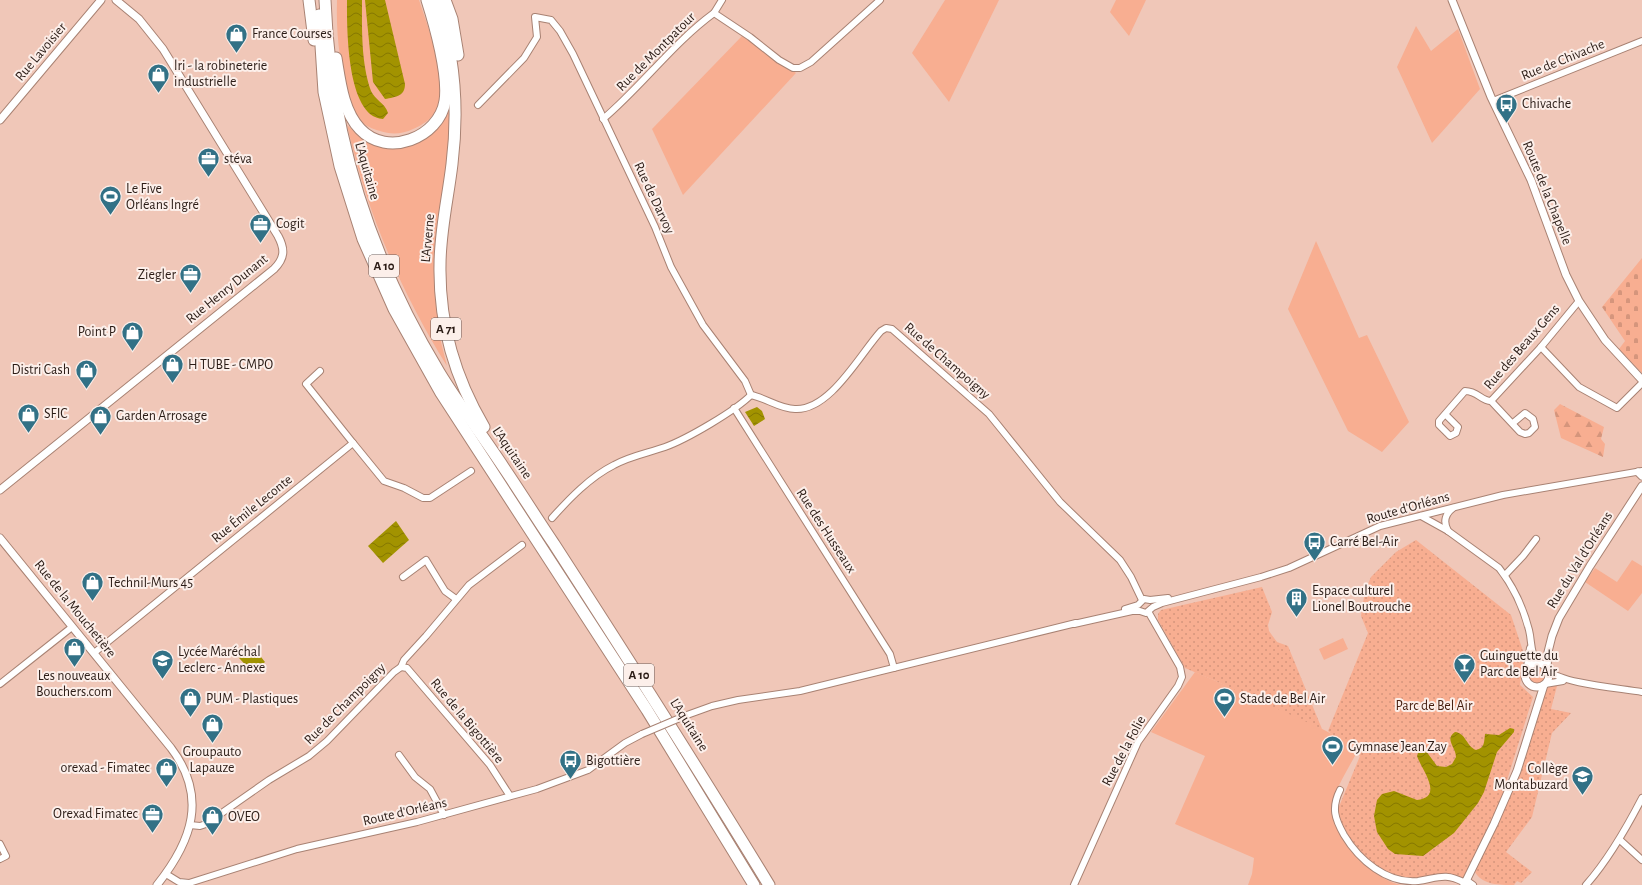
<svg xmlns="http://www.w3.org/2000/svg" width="1642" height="885" font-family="'Alegreya Sans',sans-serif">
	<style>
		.grass { fill: #f8ae91 }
		.forest { fill: url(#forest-firs) }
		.cemetery { fill: url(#cemetery-stones) }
		.park { fill: url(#park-dots) }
		.water { fill: url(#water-waves) }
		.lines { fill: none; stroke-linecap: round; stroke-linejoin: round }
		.minor-casing { stroke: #a88273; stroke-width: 8 }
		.tertiary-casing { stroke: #a88273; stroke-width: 9 }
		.motorway-casing { stroke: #a88273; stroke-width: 13 }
		.minor { stroke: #fff; stroke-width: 6 }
		.tertiary { stroke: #fff; stroke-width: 7 }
		.motorway { stroke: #fff; stroke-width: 11 }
		.minor-bridge-casing { stroke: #a88273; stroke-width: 8; stroke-linecap: butt }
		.minor-bridge { stroke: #fff; stroke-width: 6 }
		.labels { text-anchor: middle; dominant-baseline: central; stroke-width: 4; stroke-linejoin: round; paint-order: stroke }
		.shield { fill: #fcefea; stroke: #6a5b56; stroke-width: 1 }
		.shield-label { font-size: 13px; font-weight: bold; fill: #2b1c16 }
		.poi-label { font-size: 14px; fill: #2b1c16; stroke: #fcefea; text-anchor: start }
		.street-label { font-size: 14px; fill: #2b1c16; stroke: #fcefea }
		.park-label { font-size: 14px; fill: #471f0f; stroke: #fcefea }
	</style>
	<defs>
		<pattern id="forest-firs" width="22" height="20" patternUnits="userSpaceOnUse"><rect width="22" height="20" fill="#f8ae91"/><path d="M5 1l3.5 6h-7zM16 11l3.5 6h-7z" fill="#d5957c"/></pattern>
		<pattern id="cemetery-stones" width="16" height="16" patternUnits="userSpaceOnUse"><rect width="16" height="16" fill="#f8ae91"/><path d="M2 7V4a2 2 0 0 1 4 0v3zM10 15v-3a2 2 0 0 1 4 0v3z" fill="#d5957c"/></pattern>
		<pattern id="park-dots" width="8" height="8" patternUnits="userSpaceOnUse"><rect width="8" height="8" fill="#f8ae91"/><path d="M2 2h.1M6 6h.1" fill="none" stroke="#d5957c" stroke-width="1.8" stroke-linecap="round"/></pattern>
		<pattern id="water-waves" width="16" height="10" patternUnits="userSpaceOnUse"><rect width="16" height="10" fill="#a29300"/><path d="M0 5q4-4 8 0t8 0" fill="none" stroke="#847701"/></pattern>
	</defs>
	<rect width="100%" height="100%" fill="#f0c7b8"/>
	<g class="grass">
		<path d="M337,0H419C429,30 445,71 440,103C438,115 423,125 413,129C403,134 391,135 380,131C369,128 357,122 352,110C350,104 348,96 347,90C339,60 336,31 337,0Z"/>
		<path d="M945,0H999L949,102L912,53Z"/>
		<path d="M1116,0H1146L1129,36L1110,12Z"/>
		<path d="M1416,26L1431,51L1458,29L1480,89L1432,143L1397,67Z"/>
		<path d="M742,36L796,73L683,195L652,129Z"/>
		<path d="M448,90L452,120L439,223L435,292L441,342L447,366C400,290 367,213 347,125L363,139L383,145L428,134Z"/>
		<path d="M1316,241L1359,338L1367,335L1409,422L1382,452L1348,431L1288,309Z"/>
		<path d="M1632,560L1642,566V593L1628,611L1585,582L1595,568L1617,582Z"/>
		<path d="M1343,638L1348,649L1324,660L1319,649Z"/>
		<circle cx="1537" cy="675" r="8"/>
		<path d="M1195,672L1297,716L1359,748C1351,764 1340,781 1334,797C1323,830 1371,879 1401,885H1248L1252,874L1254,858L1175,824L1205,756L1151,732Z"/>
	</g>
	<path class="forest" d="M1560,404L1604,427L1601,439L1605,444L1603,457L1561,438L1554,410Z"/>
	<path class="cemetery" d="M1642,258V373L1619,349L1625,341L1602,307Z"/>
	<g class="park">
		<path d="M1416,540L1511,615L1524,654L1520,685L1533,697L1499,806L1462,881L1457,878L1397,879L1366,862L1337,822L1338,809L1360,756L1328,731L1368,633L1361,616L1365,591L1371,577L1396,552Z"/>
		<path d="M1262,587L1272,612L1268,625L1269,631L1277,642L1288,646L1322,729L1218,682L1185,668L1158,620V614L1161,610Z"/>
		<path d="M1551,685L1557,686L1551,709L1571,713L1552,733L1532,817L1506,852L1532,872L1521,883L1517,881L1514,885C1500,885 1482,885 1475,872L1520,771L1530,743L1543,693Z"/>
	</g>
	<g class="water">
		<path d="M347,0H362C362,29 361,63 371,91C375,100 385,103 388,113L383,119C346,117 347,26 347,0Z"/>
		<path d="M365,0H385L405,84C405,96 396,97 385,99L373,82Z"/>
		<path d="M757,407L762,411L765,419L754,426L745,412Z"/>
		<path d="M396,521L409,540L383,563L368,546Z"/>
		<path d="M253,647L265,662L253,673L239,658Z"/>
		<path d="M1510,728L1514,729V732L1497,752L1484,792L1478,803L1454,833L1423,856L1395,854L1388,849L1377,832L1374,816L1377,800L1382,794L1394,791L1417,800C1445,797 1421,769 1417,756L1419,751H1426L1437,766L1446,767L1452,764L1456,757C1456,747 1444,739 1455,732C1466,733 1466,746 1476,750C1485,748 1484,742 1485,734L1499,735Z"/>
	</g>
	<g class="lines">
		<defs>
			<g id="minor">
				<path d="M714,13L722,0"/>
				<path d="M1493,101L1642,41"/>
				<path d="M478,105L524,58L537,37L535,17L551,20L560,31L573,54L655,227L671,267L703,325L745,381L751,395"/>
				<path d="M603,119C642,86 673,43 714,13L750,37L779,60L793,68H800L811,62L880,0"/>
				<path d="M1541,347L1579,387L1617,408L1642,383"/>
				<path d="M751,395C766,398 780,409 795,409C830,411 860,354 881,331L886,328L892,329L989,414L1060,502L1120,560L1131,577L1142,600"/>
				<path d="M1491,401L1520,432L1525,434L1529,433L1535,427L1533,419L1525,413L1513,423"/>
				<path d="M734,408L890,654L894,668"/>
				<path d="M1445,414L1458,427L1456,433L1450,436L1439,425V421L1465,391C1478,391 1481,401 1491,401L1541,347L1579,301"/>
				<path d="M353,443L384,481L404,488L423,498H430L471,471"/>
				<path d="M1421,516L1448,531L1499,568C1514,587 1523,607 1529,630C1532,642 1530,652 1537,663"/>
				<path d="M552,518C569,499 590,477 614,465C630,456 648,453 665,447C687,439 735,411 751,395"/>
				<path d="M1448,531C1443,522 1445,514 1453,508"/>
				<path d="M1505,575L1523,556L1536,539"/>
				<path d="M403,577L426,560L445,591L456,599"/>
				<path d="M1125,609L1138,605L1144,599L1150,600L1168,598"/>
				<path d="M1074,624L1132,611H1140L1146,613L1153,607L1162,603L1261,577L1289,568L1380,526L1503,495L1642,471"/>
				<path d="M94,653L353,443L306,384L320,371"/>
				<path d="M401,667L407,668L490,765L510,796"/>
				<path d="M1548,670C1562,684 1620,688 1642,692"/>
				<path d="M1526,673L1530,648"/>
				<path d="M0,684L72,627"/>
				<path d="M1545,684L1563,681"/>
				<path d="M687,715L712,706L738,700L800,691L1076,623"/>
				<path d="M399,755L415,777L430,789L444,815"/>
				<path d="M1340,790C1331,808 1335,819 1344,835C1359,860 1387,884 1418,881C1438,878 1445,872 1465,883"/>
				<path d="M190,825L200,826L206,824L269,780L309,756L327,741L394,672L401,667L404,660L426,636L469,585L522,545"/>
				<path d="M1620,840L1642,860"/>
				<path d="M0,844L6,856L0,859"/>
				<path d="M166,874L179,882L189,883L297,849L417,822L537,789L588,770L625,743L642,734"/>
				<path d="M1466,880L1473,885"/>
				<path d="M1074,885L1138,742L1178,686L1182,677L1180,667L1149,613"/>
				<path d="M1586,885C1609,859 1626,829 1642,798"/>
			</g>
			<g id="tertiary">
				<path d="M1452,0L1491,97L1531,180L1566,275L1579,301L1605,340L1642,380"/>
				<path d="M0,120L101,0"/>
				<path d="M1638,472L1642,476"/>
				<path d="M0,490L274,269C285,258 285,249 278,236L163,49L139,19L116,0"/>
				<path d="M0,538L171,748C208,797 192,841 157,885"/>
				<circle cx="1537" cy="675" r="12"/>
				<path d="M1547,669L1548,652L1552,636L1559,618L1590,566L1642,486"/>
				<path d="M1464,885L1494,824L1517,771L1544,685"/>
			</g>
			<g id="motorway">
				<path d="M309,0L314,40"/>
				<path d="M325,0C330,133 370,258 439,372C459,405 483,436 504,468C521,493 537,519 554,544C627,657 699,770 769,885"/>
				<path d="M436,0C455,54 459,107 452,164C448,198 440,231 440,265C439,322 455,378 484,427"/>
				<path d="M445,0L452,19L458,55"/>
				<path d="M319,15L324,92L340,166L363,239L394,309L441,393L647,710L754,885"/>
				<path d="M336,58C340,82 343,111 360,129C387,158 439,138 445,101C449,75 435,25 427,0"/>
			</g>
		</defs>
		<use href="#minor" class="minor-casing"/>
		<use href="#tertiary" class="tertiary-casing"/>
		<use href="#motorway" class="motorway-casing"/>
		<use href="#minor" class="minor"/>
		<use href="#tertiary" class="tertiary"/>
		<use href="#motorway" class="motorway"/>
		<defs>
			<path id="minor-bridge" d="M642,734L687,715"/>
		</defs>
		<use href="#minor-bridge" class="minor-bridge-casing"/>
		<use href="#minor-bridge" class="minor-bridge"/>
	</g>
	<defs>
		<symbol id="shop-pin" viewBox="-11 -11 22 30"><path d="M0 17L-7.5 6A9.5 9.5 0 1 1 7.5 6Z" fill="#327186" stroke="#fcefea"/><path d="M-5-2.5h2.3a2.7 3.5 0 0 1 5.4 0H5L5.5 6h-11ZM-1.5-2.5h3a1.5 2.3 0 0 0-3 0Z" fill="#fff"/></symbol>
		<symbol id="bus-pin" viewBox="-11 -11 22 30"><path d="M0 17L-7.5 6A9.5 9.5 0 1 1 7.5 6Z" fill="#327186" stroke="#fcefea"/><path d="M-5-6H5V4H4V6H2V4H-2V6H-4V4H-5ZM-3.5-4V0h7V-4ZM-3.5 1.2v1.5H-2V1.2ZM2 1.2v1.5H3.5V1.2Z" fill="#fff"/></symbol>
		<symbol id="office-pin" viewBox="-11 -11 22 30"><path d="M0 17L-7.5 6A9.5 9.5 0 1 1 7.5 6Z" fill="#327186" stroke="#fcefea"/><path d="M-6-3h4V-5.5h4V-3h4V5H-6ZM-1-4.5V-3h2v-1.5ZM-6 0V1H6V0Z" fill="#fff"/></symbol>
		<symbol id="stadium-pin" viewBox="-11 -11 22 30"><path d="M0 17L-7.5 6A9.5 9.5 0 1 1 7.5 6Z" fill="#327186" stroke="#fcefea"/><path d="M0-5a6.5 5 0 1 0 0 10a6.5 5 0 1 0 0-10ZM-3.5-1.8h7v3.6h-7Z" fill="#fff"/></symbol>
		<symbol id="building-pin" viewBox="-11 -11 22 30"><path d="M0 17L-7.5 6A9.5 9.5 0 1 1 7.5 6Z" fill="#327186" stroke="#fcefea"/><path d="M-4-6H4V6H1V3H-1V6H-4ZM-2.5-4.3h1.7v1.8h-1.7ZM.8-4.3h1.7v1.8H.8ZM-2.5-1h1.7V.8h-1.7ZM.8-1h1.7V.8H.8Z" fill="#fff"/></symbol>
		<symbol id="school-pin" viewBox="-11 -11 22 30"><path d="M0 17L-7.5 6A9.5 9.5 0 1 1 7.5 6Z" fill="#327186" stroke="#fcefea"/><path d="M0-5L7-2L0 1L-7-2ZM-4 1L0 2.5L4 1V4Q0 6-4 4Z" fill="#fff"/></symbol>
		<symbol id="bar-pin" viewBox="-11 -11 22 30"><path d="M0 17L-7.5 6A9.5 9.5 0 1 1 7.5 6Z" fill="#327186" stroke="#fcefea"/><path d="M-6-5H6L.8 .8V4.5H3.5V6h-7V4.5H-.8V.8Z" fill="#fff"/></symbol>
	</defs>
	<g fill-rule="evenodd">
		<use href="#shop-pin" x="224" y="22" width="25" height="34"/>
		<use href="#shop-pin" x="146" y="62" width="25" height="34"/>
		<use href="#bus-pin" x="1494" y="92" width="25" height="34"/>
		<use href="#office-pin" x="196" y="146" width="25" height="34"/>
		<use href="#stadium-pin" x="98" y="184" width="25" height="34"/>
		<use href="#office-pin" x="248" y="212" width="25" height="34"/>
		<use href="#office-pin" x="178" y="262" width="25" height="34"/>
		<use href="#shop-pin" x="120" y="320" width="25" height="34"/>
		<use href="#shop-pin" x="160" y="352" width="25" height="34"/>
		<use href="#shop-pin" x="74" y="358" width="25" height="34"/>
		<use href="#shop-pin" x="16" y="402" width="25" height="34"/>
		<use href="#shop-pin" x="88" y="404" width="25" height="34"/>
		<use href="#bus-pin" x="1302" y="530" width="25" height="34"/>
		<use href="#shop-pin" x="80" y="570" width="25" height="34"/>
		<use href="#building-pin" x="1284" y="586" width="25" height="34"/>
		<use href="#shop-pin" x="62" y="636" width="25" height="34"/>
		<use href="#school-pin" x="150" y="648" width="25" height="34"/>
		<use href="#bar-pin" x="1452" y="652" width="25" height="34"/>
		<use href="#shop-pin" x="178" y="686" width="25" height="34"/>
		<use href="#stadium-pin" x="1212" y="686" width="25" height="34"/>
		<use href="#shop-pin" x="200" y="712" width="25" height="34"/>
		<use href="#stadium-pin" x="1320" y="734" width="25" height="34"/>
		<use href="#bus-pin" x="558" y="748" width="25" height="34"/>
		<use href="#shop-pin" x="154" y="756" width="25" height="34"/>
		<use href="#school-pin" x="1570" y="764" width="25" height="34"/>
		<use href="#office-pin" x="140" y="802" width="25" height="34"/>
		<use href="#shop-pin" x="200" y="804" width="25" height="34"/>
	</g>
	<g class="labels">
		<g class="shield">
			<rect x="369" y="255" width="30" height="22" rx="3"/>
			<rect x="431" y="318" width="30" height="22" rx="3"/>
			<rect x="624" y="664" width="30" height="22" rx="3"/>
		</g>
		<g class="shield-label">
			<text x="384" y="266">A 10</text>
			<text x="446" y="329">A 71</text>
			<text x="639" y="675">A 10</text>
		</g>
		<g class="poi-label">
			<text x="252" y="34">France Courses</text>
			<text x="174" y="66">lri - la robineterie<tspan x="174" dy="16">industrielle</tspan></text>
			<text x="1522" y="104">Chivache</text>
			<text x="224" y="159">stéva</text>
			<text x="126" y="189">Le Five<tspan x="126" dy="16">Orléans Ingré</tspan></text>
			<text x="276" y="224">Cogit</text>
			<text x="176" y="275" text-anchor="end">Ziegler</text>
			<text x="116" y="332" text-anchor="end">Point P</text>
			<text x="188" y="365">H TUBE - CMPO</text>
			<text x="70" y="370" text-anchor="end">Distri Cash</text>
			<text x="44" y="414">SFIC</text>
			<text x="116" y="416">Garden Arrosage</text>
			<text x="1330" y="542">Carré Bel-Air</text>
			<text x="108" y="583">TechniI-Murs 45</text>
			<text x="1312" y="591">Espace culturel<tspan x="1312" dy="16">Lionel Boutrouche</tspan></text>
			<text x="178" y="652">Lycée Maréchal<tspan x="178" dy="16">Leclerc - Annexe</tspan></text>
			<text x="1480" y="656">Guinguette du<tspan x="1480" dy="16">Parc de Bel Air</tspan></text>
			<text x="74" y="676" text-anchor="middle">Les nouveaux<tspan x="74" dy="16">Bouchers.com</tspan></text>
			<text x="206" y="699">PUM - Plastiques</text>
			<text x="1240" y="699">Stade de Bel Air</text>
			<text x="1348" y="747">Gymnase Jean Zay</text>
			<text x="212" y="752" text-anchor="middle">Groupauto<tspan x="212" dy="16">Lapauze</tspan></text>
			<text x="586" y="761">Bigottière</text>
			<text x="150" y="768" text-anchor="end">orexad - Fimatec</text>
			<text x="1568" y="769" text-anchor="end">Collège<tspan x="1568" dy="16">Montabuzard</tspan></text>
			<text x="138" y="814" text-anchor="end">Orexad Fimatec</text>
			<text x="228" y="817">OVEO</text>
		</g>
		<g class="street-label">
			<text transform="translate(41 52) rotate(-50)">Rue Lavoisier</text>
			<text transform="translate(656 52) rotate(-45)">Rue de Montpatour</text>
			<text transform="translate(1563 60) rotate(-22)">Rue de Chivache</text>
			<text transform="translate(367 171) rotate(74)">L'Aquitaine</text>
			<text transform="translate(1547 193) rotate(68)">Route de la Chapelle</text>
			<text transform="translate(654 198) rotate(65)">Rue de Darvoy</text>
			<text transform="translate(428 238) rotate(-85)">L'Arverne</text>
			<text transform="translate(227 289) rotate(-39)">Rue Henry Dunant</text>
			<text transform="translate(1522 347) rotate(-49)">Rue des Beaux Gens</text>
			<text transform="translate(947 361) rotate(41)">Rue de Champoigny</text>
			<text transform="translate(512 453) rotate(56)">L'Aquitaine</text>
			<text transform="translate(1408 508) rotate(-16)">Route d'Orléans</text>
			<text transform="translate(252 509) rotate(-39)">Rue Émile Leconte</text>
			<text transform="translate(826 531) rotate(57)">Rue des Husseaux</text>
			<text transform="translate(1580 560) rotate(-58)">Rue du Val d'Orléans</text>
			<text transform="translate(75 609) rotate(51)">Rue de la Mouchetière</text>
			<text transform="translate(345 704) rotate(-45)">Rue de Champoigny</text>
			<text transform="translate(467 721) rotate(50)">Rue de la Bigottière</text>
			<text transform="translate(689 725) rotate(58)">L'Aquitaine</text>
			<text transform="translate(1124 751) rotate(-62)">Rue de la Folie</text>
			<text transform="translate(405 812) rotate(-13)">Route d'Orléans</text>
		</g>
		<g class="park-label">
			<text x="1434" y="706">Parc de Bel Air</text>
		</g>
	</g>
</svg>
